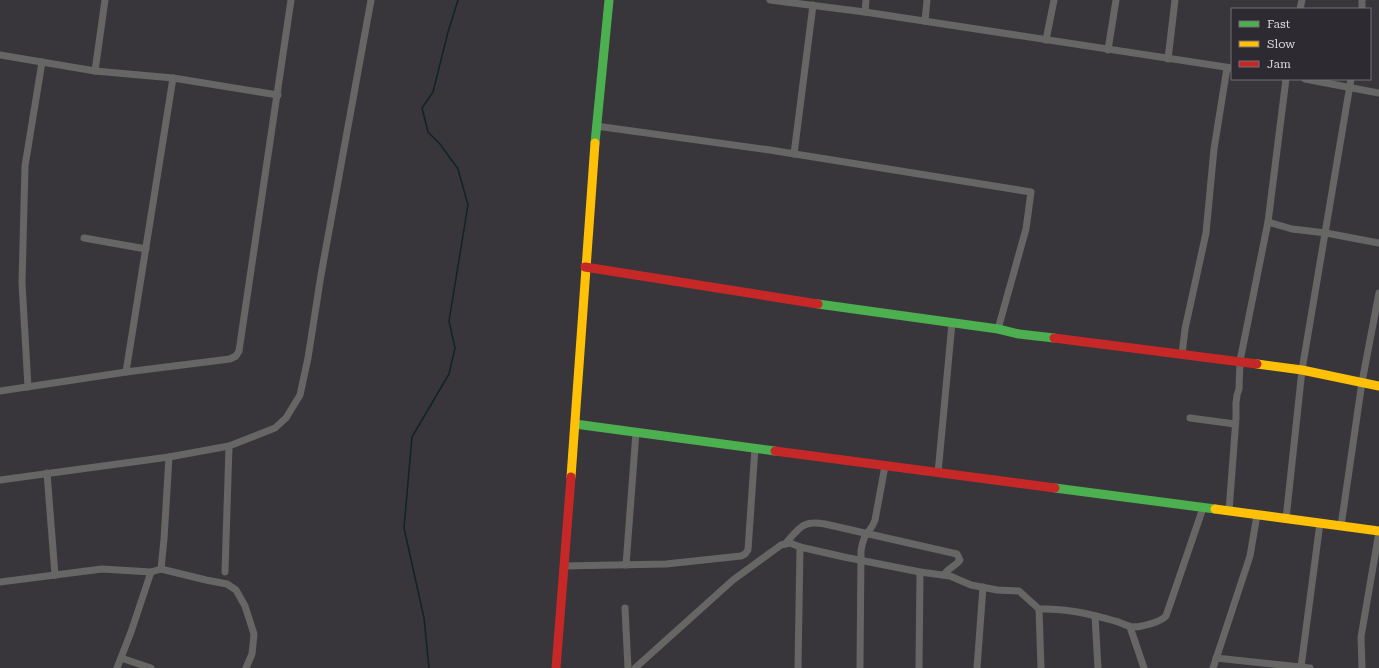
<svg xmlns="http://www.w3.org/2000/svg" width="1379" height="668" font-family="'Roboto Serif',serif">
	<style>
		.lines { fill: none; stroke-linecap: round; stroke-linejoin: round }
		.stream { stroke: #0f2426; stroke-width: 1.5 }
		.street { stroke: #666665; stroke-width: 7 }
		.fast { stroke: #4caf50; stroke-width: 9 }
		.slow { stroke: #ffc107; stroke-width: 9 }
		.jam { stroke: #c62828; stroke-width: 9 }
	</style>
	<rect width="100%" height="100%" fill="#38363a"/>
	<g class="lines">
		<path class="stream" d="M429,668L424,618L404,528L412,437L449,374L455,348L449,321L468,205L458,169L440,144L428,132L422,108L433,92L448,32L458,0"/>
		<g class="street">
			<path d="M770,0L865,12L1232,68"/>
			<path d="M1300,9L1302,0"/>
			<path d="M1362,9V0"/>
			<path d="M865,12L866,0"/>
			<path d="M925,21L927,0"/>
			<path d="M1046,40L1054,0"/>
			<path d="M1108,50L1116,0"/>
			<path d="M0,55L95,71L105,0"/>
			<path d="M1168,59L1175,0"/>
			<path d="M95,71L173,78L278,95"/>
			<path d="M1305,79L1379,93"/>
			<path d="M596,126L770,150L1031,192L1026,229L998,329"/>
			<path d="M794,154L813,5"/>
			<path d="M1268,222L1292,229L1326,233L1379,243"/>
			<path d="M84,238L146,249"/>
			<path d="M1182,354L1185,329L1206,233L1214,149L1227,68"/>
			<path d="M126,372L173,78"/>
			<path d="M28,387L22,283L25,166L42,62"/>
			<path d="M0,391L126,372L230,359L236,356L239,351L291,0"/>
			<path d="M1190,418L1235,424"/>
			<path d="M47,473L55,575"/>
			<path d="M938,473L952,323"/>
			<path d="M0,480L169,457L229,446L275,428L286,418L300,395L308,358L321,275L371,0"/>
			<path d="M1229,511L1236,418V403L1237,395L1239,389L1240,361L1268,222L1286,79"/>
			<path d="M1286,519L1302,370L1351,79"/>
			<path d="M1341,526L1362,382L1379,293"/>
			<path d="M786,543C800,527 803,520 825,524L957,554L960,560C955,567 948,568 944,575"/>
			<path d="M626,565L636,432"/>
			<path d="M564,566L666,564L741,556L745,554L748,550L755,448"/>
			<path d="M161,569L164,539L169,457"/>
			<path d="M225,572L229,446"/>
			<path d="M0,582L102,569L151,572L161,569L206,580L227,584L236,590L245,606L254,634L252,654L246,668"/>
			<path d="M625,608L628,668"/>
			<path d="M1039,609L1041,668"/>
			<path d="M1095,616L1098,668"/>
			<path d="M1130,627L1144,668"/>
			<path d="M121,658L151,668"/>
			<path d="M1216,658L1301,667L1320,523"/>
			<path d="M1301,667L1310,668"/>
			<path d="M117,668L131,632L151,572"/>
			<path d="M635,668L733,580L781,545L790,543L800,547L844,557L920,572L950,576L971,585L997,590L1019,591L1039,609C1065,608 1090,614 1115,621C1120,622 1124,625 1129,626C1137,629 1161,622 1166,616L1203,508"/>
			<path d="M798,668L800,547"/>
			<path d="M860,668L861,551C862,545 863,537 868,532C871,528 873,526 875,520L885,466"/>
			<path d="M919,668L920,572"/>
			<path d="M977,668L983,587"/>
			<path d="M1213,668L1250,556L1257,515"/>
			<path d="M1362,668L1361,637L1379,532"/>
		</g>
		<g class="fast">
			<path d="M595,143L609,0"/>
			<path d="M818,304L998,329L1019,334L1054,338"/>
			<path d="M575,424L775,451"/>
			<path d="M1055,488L1215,509"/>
		</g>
		<g class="slow">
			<path d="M1257,364L1302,370L1379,386"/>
			<path d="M571,477L595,143"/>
			<path d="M1215,509L1379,531"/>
		</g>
		<g class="jam">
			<path d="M585,267L818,304"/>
			<path d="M1054,338L1257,364"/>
			<path d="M775,451L1055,488"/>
			<path d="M556,668L571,477"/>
		</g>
	</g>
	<rect x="1231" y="8" width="140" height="72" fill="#2e2a31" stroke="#726e75"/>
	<rect x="1239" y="21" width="20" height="6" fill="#4caf50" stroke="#726e75"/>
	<text x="1267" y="28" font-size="12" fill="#d8d5da">Fast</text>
	<rect x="1239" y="41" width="20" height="6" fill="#ffc107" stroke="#726e75"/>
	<text x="1267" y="48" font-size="12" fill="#d8d5da">Slow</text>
	<rect x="1239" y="61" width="20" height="6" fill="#c62828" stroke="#726e75"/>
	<text x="1267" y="68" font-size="12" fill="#d8d5da">Jam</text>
</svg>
